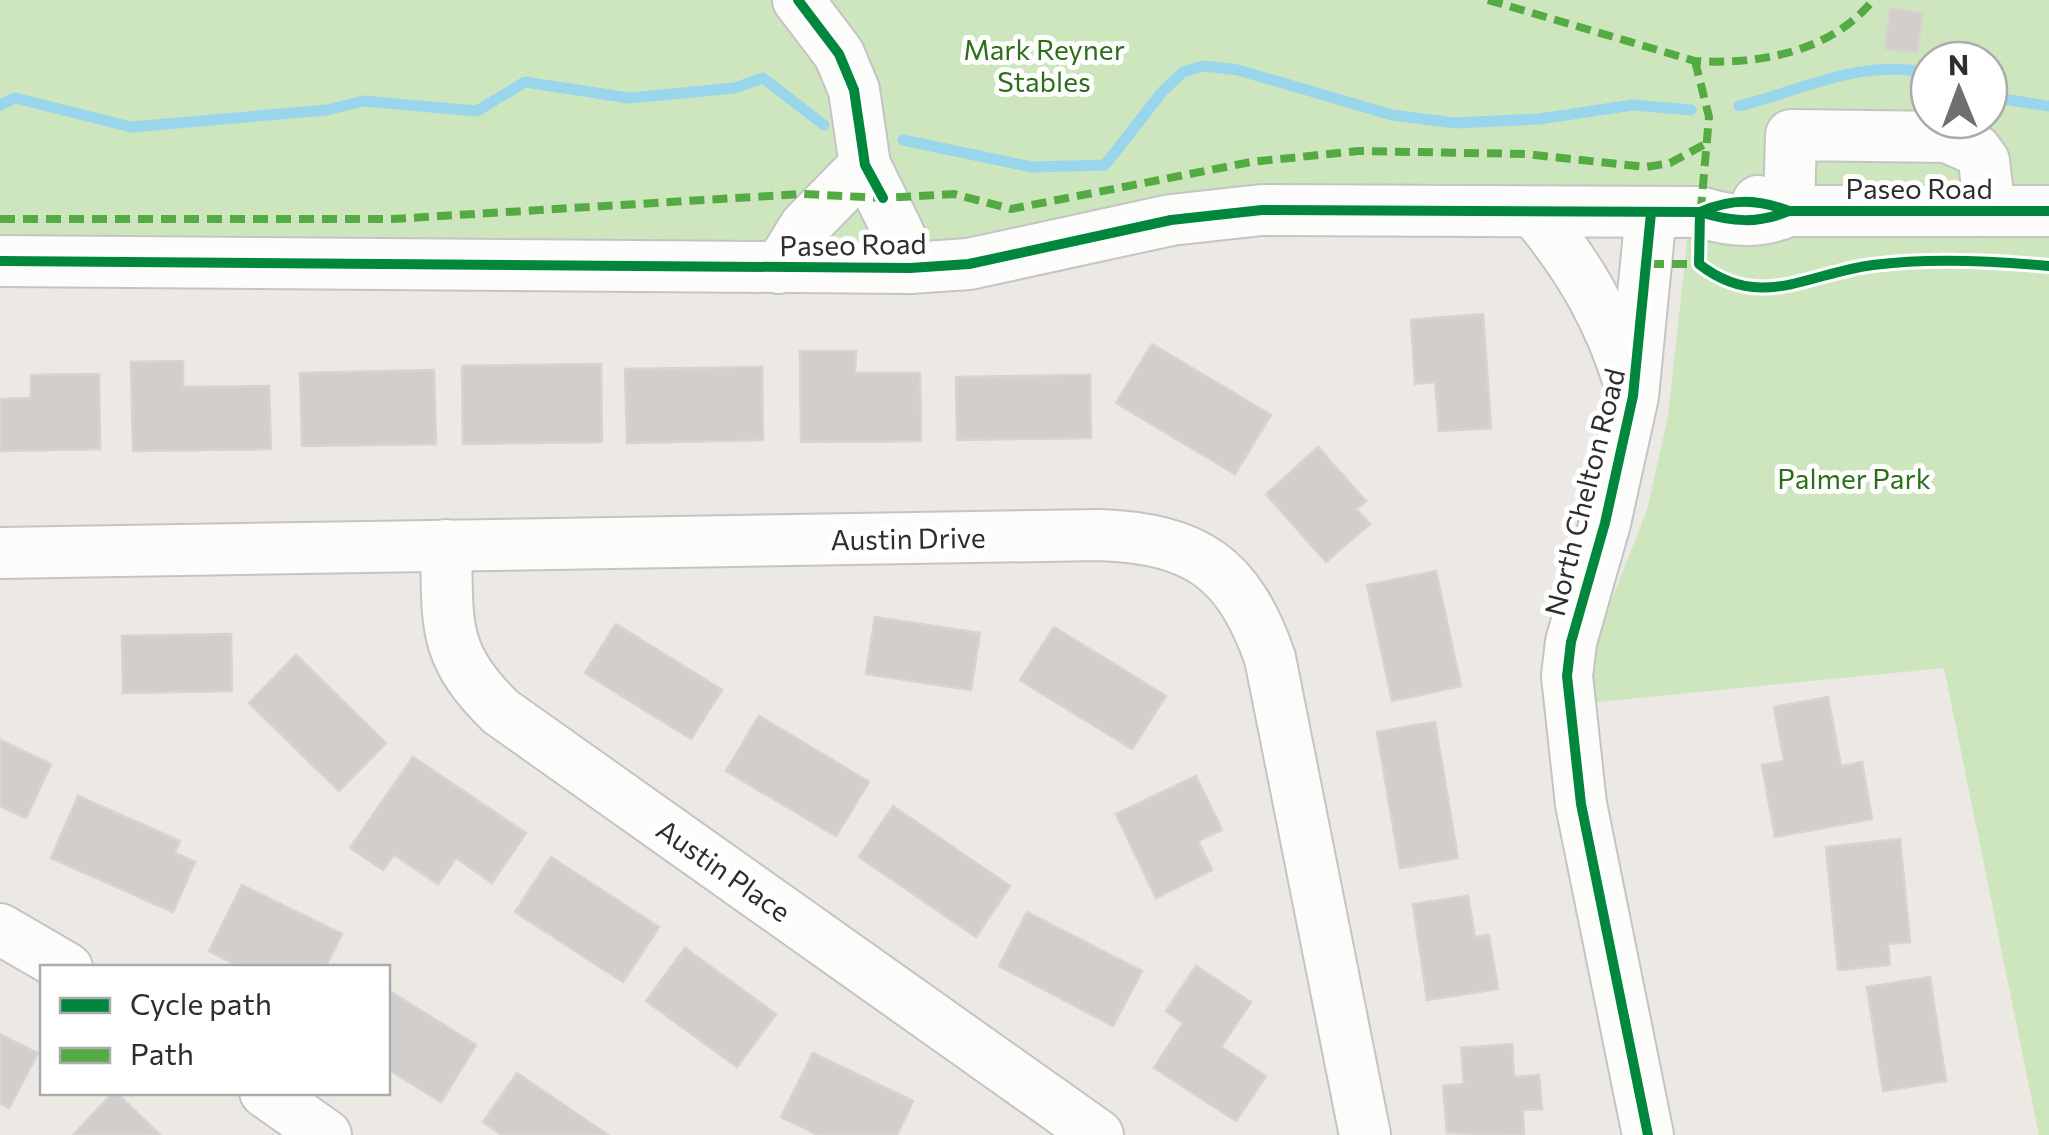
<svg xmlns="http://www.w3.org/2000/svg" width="2049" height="1135" font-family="Commissioner,sans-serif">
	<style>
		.green { fill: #cee6be; fill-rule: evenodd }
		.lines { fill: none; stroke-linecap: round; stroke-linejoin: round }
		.stream { stroke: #99d6ec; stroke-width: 11 }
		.building { fill: #d1cecb; stroke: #d7d4d0; stroke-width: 2.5 }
		.minor-casing { stroke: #c5c4c5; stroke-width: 54 }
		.minor { stroke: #fcfcfb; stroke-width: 50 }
		.quiet { stroke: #54ab44; stroke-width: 8; stroke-dasharray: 15 8; stroke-linecap: butt }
		.cycleway-casing { stroke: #fff; stroke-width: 16 }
		.cycleway { stroke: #00873e; stroke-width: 10 }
		.labels { text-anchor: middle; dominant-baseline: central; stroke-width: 10; stroke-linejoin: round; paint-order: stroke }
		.park-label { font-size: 28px; fill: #2c6e1b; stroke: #fff }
		.street-label { font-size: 28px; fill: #2e2e2e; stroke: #fff }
	</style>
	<rect width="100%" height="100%" fill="#ece8e4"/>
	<path class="green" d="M0,0H2049V1135H2039L1944,668L1588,703L1592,650L1647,510L1668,416L1688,233L1668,191L952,251L0,254ZM1929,60H1989V120H1929Z"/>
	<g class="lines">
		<g class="stream">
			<path d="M1989,97L2049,106"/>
			<path d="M0,105L15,98L131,127L327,110L363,101L477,111L525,82L629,98L735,88L763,78L824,125"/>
			<path d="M1739,106C1803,90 1861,58 1929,73"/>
			<path d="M903,140L1032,167L1105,165L1162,92L1183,72L1204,66L1238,70L1392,115L1455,123L1539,119L1633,105L1691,110"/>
		</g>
	</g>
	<g class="building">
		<path d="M1890,8L1923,13L1917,53L1885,49Z"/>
		<path d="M1483,314L1491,428L1439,431L1435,382L1415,384L1411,320Z"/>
		<path d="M1152,344L1271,415L1235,474L1116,403Z"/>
		<path d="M800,351H856L855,373H920L921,441L801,442Z"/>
		<path d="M183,361V387L269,386L271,449L133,451L131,362Z"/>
		<path d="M601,364L602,442L463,444L462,366Z"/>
		<path d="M762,367L763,440L627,443L625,369Z"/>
		<path d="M434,370L436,444L302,446L300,373Z"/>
		<path d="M99,374L100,449L0,451V399L31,398V375Z"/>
		<path d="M1090,375L1091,438L957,440L956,377Z"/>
		<path d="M1318,447L1366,501L1356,509L1370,524L1326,562L1266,494Z"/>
		<path d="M1436,571L1461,686L1392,701L1367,585Z"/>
		<path d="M875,617L980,633L971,690L866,674Z"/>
		<path d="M616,624L722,690L691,739L585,673Z"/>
		<path d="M1054,627L1166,696L1132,749L1020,680Z"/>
		<path d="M231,634L232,691L123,693L122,636Z"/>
		<path d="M296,655L386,743L339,791L249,703Z"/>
		<path d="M1828,697L1841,766L1862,762L1872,819L1775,837L1762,765L1784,761L1774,707Z"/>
		<path d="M759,716L869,782L836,836L726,771Z"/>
		<path d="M1435,722L1458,858L1400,868L1377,732Z"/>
		<path d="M0,740L51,764L26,818L0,806Z"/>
		<path d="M413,757L526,833L492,883L456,858L438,884L394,855L383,870L350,848Z"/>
		<path d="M1196,776L1222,830L1198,841L1212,870L1156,898L1116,814Z"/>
		<path d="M78,796L180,841L175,853L195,862L173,912L51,858Z"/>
		<path d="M893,806L1010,886L976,937L859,857Z"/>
		<path d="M1900,839L1910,942L1888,944L1890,965L1838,970L1826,847Z"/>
		<path d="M551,857L659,927L623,982L515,912Z"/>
		<path d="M242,885L342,934L325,968H242L209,951Z"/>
		<path d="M1468,896L1475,937L1489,935L1498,989L1427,1000L1413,904Z"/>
		<path d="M1027,912L1142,971L1113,1026L999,966Z"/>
		<path d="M685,948L776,1014L737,1067L646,1001Z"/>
		<path d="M1196,966L1251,1002L1221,1047L1266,1076L1236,1121L1154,1068L1183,1023L1166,1011Z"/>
		<path d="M1930,977L1946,1081L1883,1091L1867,987Z"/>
		<path d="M388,990L476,1045L441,1102L388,1069Z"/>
		<path d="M0,1034L38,1053L9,1108L0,1103Z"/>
		<path d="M1512,1044L1514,1077L1539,1075L1542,1109L1523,1110L1524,1135L1447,1133L1443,1086L1464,1084L1461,1048Z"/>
		<path d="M813,1053L913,1101L897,1135H818L781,1117Z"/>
		<path d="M517,1073L608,1135H502L483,1122Z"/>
		<path d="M114,1092H116L160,1135H73Z"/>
	</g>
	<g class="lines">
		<defs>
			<g id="minor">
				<path d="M798,0L839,54L854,90L865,165L899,234L910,268"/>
				<path d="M1758,201L1789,211H2049"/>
				<path d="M1789,211L1791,135L1947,137L1976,150L1984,161L1990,211"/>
				<path d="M1534,212C1579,266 1610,319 1630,386"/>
				<path d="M0,261L910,268L969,264L1171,220L1262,210L1700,212C1732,222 1758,224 1789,211"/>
				<path d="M779,268L805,226L865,165"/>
				<path d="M446,545C448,624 441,654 501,712L1098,1135"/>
				<path d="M0,553L1100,535C1196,539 1238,567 1270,658L1365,1135"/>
				<path d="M0,929L67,968"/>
				<path d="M265,1092L326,1135"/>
				<path d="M1648,1135L1581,804L1567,676L1571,642L1605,523L1633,396L1651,213"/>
			</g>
		</defs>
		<use href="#minor" class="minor-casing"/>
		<use href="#minor" class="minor"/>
		<g class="quiet">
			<path d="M1488,0L1695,61C1758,65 1832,52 1873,0"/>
			<path d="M1695,61L1709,117L1700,219"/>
			<path d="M0,219H392L802,194L883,198L954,194L1011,209L1251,162L1358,151L1525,154L1646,167L1670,163L1709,142"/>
			<path d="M1649,264H1699"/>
		</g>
		<defs>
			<g id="cycleway">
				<path d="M798,0L839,54L854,90L865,165L883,198"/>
				<path d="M1700,212L1699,264C1760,312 1808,273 1873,265C1926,258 1996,261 2049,266"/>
				<path d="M1700,212C1732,198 1757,199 1789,211H2049"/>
				<path d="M0,261L910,268L969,264L1171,220L1262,210L1700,212C1732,222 1758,224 1789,211"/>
				<path d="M1648,1135L1581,804L1567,676L1571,642L1605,523L1633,396L1651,213"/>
			</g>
		</defs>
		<use href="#cycleway" class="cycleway-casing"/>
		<use href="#cycleway" class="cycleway"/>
	</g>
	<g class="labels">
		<g class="park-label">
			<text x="1044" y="49">Mark Reyner<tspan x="1044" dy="32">Stables</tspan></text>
			<text x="1854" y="478">Palmer Park</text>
		</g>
		<g class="street-label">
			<text x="1919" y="188">Paseo Road</text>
			<text transform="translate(853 244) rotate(-1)">Paseo Road</text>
			<text transform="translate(1584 492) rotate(-76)">North Chelton Road</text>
			<text transform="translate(908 538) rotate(-1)">Austin Drive</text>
			<text transform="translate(724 870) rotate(35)">Austin Place</text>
		</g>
	</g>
	<rect x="40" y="965" width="350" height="130" fill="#ffffff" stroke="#ababab" stroke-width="2.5"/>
	<rect x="60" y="998" width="50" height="15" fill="#00873e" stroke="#ababab" stroke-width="2.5"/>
	<text x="130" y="1015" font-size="30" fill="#2e2e2e">Cycle path</text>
	<rect x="60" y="1048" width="50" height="15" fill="#54ab44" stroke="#ababab" stroke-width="2.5"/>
	<text x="130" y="1065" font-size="30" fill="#2e2e2e">Path</text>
	<g transform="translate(1959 90) rotate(359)"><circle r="48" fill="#ffffff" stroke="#ababab" stroke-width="2.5"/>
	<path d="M0-8L18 38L0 25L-18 38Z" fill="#706f6e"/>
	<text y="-15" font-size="28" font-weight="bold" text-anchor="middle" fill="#2e2e2e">N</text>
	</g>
</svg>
